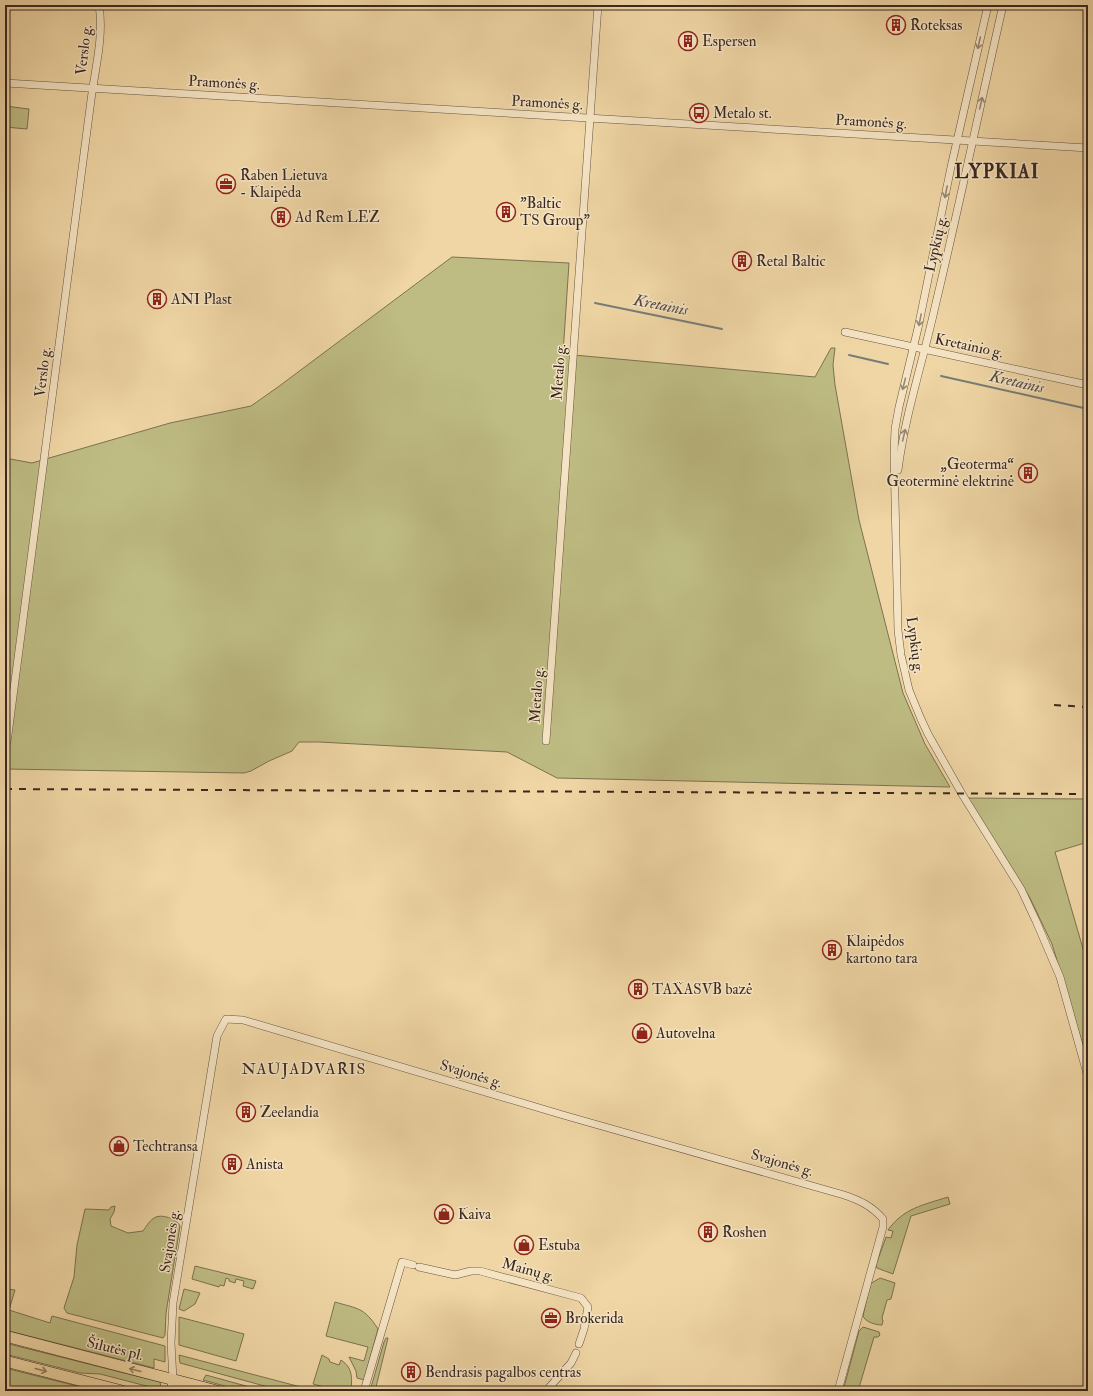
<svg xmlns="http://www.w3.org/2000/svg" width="1093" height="1396" font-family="'IM FELL Double Pica',serif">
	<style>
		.green { fill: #bebc83; stroke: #7c7252 }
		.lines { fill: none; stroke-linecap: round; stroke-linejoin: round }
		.stream { stroke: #767d78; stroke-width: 2 }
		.minor-casing { stroke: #675442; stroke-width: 8 }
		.tertiary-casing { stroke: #675442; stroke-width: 10 }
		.primary-casing { stroke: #392821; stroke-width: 12 }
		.minor { stroke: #f5e4c4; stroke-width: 7 }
		.tertiary { stroke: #f5e4c4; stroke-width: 9 }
		.primary { stroke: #f0d6a5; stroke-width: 11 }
		.rail { stroke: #392821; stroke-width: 2; stroke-dasharray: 7 7; stroke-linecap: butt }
		.oneway { stroke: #978672 }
		.oneway2 { stroke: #947f63 }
		.labels { text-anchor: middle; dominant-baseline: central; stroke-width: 3; stroke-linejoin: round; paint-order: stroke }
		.poi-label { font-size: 15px; fill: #392821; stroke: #f5e4c4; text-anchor: start }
		.street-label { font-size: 15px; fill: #392821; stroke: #f5e4c4 }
		.water-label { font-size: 16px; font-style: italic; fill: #524c45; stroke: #f5e4c4 }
		.neighbourhood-label { font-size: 16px; letter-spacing: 1px; fill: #392821; stroke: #f5e4c4 }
		.district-label { font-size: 19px; font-weight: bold; letter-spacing: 1px; fill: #392821; stroke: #f5e4c4 }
	</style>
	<rect width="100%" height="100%" fill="#f0d6a5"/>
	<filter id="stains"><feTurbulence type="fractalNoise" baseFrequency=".005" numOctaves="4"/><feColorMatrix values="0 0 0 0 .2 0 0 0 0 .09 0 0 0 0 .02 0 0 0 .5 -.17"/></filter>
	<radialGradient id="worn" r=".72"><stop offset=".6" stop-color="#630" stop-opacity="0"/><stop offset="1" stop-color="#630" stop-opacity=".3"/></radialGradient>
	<g class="green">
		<path d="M5,106L29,109L27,129L5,127Z"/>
		<path d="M452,257L569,263L563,354L815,377L831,348H835L833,365L835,385L859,520L903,693L925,744L950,787L557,778L507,752L319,742H299L292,751L269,761L251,771L244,773L5,769V458L32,463L170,423L251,406L278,387Z"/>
		<path d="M965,798L1088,799V842L1055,852L1088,966V1062L1052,944L1030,898L1007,861Z"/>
		<path d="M948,1197L950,1204L911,1216L893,1274L877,1268L876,1265L886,1237L891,1238L893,1231L888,1230C904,1208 923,1205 948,1197Z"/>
		<path d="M115,1206L114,1212L110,1219L111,1226L128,1233L143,1231C146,1227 149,1221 154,1218C161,1213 177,1219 180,1226L166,1313L165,1335L163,1338L67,1313L64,1308L74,1277L77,1245L85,1209L109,1210L111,1207Z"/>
		<path d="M195,1266L256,1281L253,1289L243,1286L244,1281L236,1279L235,1283L229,1281V1279L226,1278L224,1286L220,1285L219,1287L192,1279Z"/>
		<path d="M880,1278L895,1283L891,1299L887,1300L882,1318L883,1321L882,1325C876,1325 865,1322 863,1316L870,1284Z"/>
		<path d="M5,1289L15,1290L9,1310L50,1323L52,1316L165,1346V1362L154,1359V1368L5,1330Z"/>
		<path d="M184,1289L200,1293L195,1304L184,1311L179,1309Z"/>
		<path d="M335,1302C358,1309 364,1307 378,1329L364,1380L357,1378L356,1371L349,1357L364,1361L368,1347L326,1336Z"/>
		<path d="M179,1317L244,1334L236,1361L179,1345Z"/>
		<path d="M863,1327L879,1332L880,1335L878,1337H874L858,1391H843L859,1331Z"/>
		<path d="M386,1338H388L375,1391H370L384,1342Z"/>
		<path d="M5,1343L160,1382L161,1387L158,1389L100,1374L80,1373L5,1354Z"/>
		<path d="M179,1355L316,1391H283L180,1363Z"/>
		<path d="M322,1355L329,1359L330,1362L339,1365L341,1360C353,1368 352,1378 351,1391H340L313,1384Z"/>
		<path d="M5,1368L93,1390L98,1391H5Z"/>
		<path d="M206,1375L264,1391H243L203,1380Z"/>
	</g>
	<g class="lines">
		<g class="stream">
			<path d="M595,303L722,329"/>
			<path d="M849,355L888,364"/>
			<path d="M941,376L1088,409"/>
		</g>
		<defs>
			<g id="minor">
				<path d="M988,5L951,167L918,328L899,407L895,429L894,455L898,630L901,655L909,690L921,719L928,734L962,794L1021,889L1036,921L1060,977L1088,1077"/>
				<path d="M5,83L1088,148"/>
				<path d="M845,332L1088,385"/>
				<path d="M898,470C905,415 923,361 935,307C959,207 980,106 1003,5"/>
				<path d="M546,741L598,5"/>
				<path d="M7,742L91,100C95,69 104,37 99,5"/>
				<path d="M419,1267L455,1275L471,1271H480L581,1298L588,1307L584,1329L579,1344"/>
				<path d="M173,1379L171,1343L173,1303L217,1036L226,1019L243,1020L563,1115L844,1195C859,1200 872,1206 883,1219V1227L838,1391"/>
				<path d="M364,1391L402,1262L413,1265"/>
				<path d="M546,1391L571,1363L576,1353"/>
			</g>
			<path id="tertiary" d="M172,1391L173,1379"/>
			<g id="primary">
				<path d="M5,1336L217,1391"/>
				<path d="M5,1361L122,1391"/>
			</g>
		</defs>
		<use href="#minor" class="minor-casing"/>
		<use href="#tertiary" class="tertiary-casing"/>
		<use href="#primary" class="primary-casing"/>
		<use href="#minor" class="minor"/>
		<use href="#tertiary" class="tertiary"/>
		<use href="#primary" class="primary"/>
		<g class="rail">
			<path d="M1054,705L1088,707"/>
			<path d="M5,789L1088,794"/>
		</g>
	</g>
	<defs><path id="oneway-shaft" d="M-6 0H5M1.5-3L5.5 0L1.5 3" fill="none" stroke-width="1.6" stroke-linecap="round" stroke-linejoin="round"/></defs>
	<g class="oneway">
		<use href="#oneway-shaft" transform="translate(979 43) rotate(103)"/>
		<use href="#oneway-shaft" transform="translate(981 103) rotate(-77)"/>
		<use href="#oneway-shaft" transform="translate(946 192) rotate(101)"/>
		<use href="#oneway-shaft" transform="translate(920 320) rotate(101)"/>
		<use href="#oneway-shaft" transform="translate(904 384) rotate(104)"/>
		<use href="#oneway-shaft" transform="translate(904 435) rotate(-77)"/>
	</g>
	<g class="oneway2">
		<use href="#oneway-shaft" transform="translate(41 1370) rotate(14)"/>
		<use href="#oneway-shaft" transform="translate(135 1370) rotate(-166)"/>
	</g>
	<defs>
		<symbol id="building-ring" viewBox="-11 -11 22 22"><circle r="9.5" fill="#f5e4c4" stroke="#8f2418" stroke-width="1.5"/><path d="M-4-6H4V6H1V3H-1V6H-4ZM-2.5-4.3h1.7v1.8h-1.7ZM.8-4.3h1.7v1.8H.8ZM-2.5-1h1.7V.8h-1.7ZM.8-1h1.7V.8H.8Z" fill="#8f2418"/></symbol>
		<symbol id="bus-ring" viewBox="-11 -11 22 22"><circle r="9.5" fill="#f5e4c4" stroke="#8f2418" stroke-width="1.5"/><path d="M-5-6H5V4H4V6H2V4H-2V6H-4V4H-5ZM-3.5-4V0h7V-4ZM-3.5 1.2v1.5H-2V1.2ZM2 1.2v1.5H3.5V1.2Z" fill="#8f2418"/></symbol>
		<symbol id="office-ring" viewBox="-11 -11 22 22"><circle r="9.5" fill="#f5e4c4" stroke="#8f2418" stroke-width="1.5"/><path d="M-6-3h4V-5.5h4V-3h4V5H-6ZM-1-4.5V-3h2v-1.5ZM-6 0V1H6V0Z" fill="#8f2418"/></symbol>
		<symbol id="shop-ring" viewBox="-11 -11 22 22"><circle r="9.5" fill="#f5e4c4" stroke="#8f2418" stroke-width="1.5"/><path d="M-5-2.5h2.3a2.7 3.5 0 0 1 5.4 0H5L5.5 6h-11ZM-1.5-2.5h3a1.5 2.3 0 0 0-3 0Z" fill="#8f2418"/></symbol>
	</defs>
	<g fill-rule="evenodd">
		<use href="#building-ring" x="885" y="14" width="22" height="22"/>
		<use href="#building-ring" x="677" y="30" width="22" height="22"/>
		<use href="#bus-ring" x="688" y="102" width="22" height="22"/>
		<use href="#office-ring" x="215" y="173" width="22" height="22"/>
		<use href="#building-ring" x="495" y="201" width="22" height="22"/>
		<use href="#building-ring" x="270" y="206" width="22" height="22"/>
		<use href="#building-ring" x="731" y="250" width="22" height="22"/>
		<use href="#building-ring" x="146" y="288" width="22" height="22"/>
		<use href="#building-ring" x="1017" y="462" width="22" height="22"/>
		<use href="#building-ring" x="821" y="939" width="22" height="22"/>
		<use href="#building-ring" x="627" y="978" width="22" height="22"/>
		<use href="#shop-ring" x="631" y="1022" width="22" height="22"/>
		<use href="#building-ring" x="235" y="1101" width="22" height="22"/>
		<use href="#shop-ring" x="108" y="1135" width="22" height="22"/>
		<use href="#building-ring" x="221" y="1153" width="22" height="22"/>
		<use href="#shop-ring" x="433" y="1203" width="22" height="22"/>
		<use href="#building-ring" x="697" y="1221" width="22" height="22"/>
		<use href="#shop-ring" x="513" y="1234" width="22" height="22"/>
		<use href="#office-ring" x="540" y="1307" width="22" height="22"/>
		<use href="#building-ring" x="400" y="1361" width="22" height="22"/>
	</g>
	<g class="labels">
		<g class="poi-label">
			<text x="910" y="25">Roteksas</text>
			<text x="702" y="41">Espersen</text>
			<text x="713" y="113">Metalo st.</text>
			<text x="240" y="175">Raben Lietuva<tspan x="240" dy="17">- Klaipėda</tspan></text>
			<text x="520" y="203">"Baltic<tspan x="520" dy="17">TS Group"</tspan></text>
			<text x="295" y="217">Ad Rem LEZ</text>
			<text x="756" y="261">Retal Baltic</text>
			<text x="171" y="299">ANI Plast</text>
			<text x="1014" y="464" text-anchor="end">„Geoterma“<tspan x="1014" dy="17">Geoterminė elektrinė</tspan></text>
			<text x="846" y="941">Klaipėdos<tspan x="846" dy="17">kartono tara</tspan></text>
			<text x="652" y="989">TAXASVB bazė</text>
			<text x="656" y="1033">Autovelna</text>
			<text x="260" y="1112">Zeelandia</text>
			<text x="133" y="1146">Techtransa</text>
			<text x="246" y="1164">Anista</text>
			<text x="458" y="1214">Kaiva</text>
			<text x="722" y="1232">Roshen</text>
			<text x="538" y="1245">Estuba</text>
			<text x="565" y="1318">Brokerida</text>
			<text x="425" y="1372">Bendrasis pagalbos centras</text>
		</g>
		<g class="street-label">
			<text transform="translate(84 50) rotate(-83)">Verslo g.</text>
			<text transform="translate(224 83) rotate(3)">Pramonės g.</text>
			<text transform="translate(547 103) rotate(3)">Pramonės g.</text>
			<text transform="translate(871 122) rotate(3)">Pramonės g.</text>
			<text transform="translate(936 244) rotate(-77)">Lypkių g.</text>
			<text transform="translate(969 346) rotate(12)">Kretainio g.</text>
			<text transform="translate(43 372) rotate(-83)">Verslo g.</text>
			<text transform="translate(559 372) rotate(-86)">Metalo g.</text>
			<text transform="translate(915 645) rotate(82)">Lypkių g.</text>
			<text transform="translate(537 695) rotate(-86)">Metalo g.</text>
			<text transform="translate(471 1074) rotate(17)">Svajonės g.</text>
			<text transform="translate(782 1163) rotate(16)">Svajonės g.</text>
			<text transform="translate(170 1241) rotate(-81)">Svajonės g.</text>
			<text transform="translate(528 1270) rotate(15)">Mainų g.</text>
			<text transform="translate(115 1349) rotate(14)">Šilutės pl.</text>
		</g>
		<g class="water-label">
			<text transform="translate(661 305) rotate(11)">Kretainis</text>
			<text transform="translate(1017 382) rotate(13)">Kretainis</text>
		</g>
		<g class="neighbourhood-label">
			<text x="304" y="1069">NAUJADVARIS</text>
		</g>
		<g class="district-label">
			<text x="997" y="172">LYPKIAI</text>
		</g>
	</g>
	<rect width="1093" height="1396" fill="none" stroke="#f0d6a5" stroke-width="20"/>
	<rect x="6" y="6" width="1081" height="1384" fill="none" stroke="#392821" stroke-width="2"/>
	<rect x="10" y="10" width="1073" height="1376" fill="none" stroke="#392821"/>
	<rect width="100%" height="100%" filter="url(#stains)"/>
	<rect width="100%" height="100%" fill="url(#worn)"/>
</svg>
